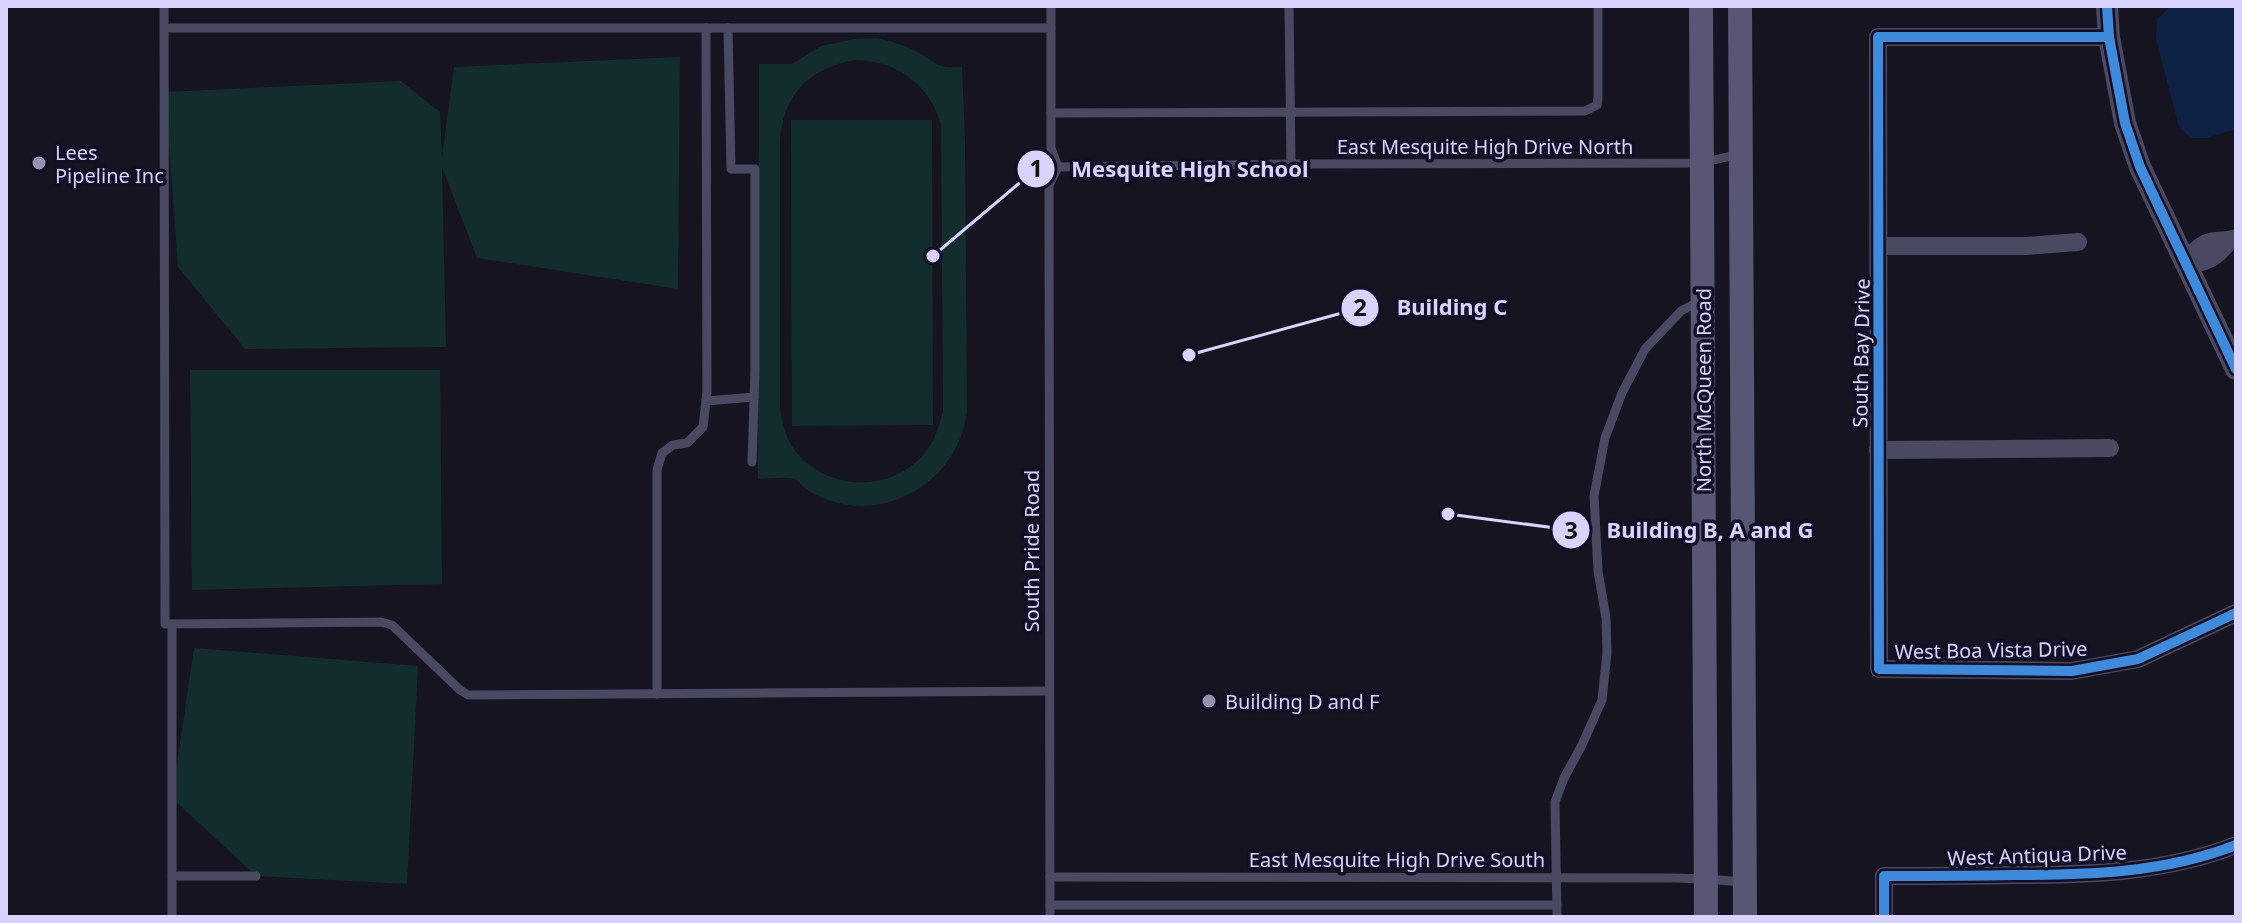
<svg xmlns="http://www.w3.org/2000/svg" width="2242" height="923" font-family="'Noto Sans',sans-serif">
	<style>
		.green { fill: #132c2d; fill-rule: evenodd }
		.water { fill: #0d2144 }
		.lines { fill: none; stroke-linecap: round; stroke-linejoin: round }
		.service { stroke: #4a4962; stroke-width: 9 }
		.minor { stroke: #4a4962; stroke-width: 18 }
		.tertiary { stroke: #4a4962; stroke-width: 22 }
		.secondary { stroke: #575674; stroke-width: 24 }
		.cycleway-casing { stroke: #130f26; stroke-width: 15 }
		.cycleway { stroke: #408adc; stroke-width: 10 }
		.poi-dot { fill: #9591b1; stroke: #130f26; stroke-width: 3 }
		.labels { text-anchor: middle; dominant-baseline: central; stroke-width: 7; stroke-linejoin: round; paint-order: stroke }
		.street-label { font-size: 20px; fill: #d9d4ff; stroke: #130f26 }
		.poi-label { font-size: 20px; fill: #d9d4ff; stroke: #130f26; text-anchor: start }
		.leader { fill: none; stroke: #d9d4ff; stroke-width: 3 }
		.callout-dot { fill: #d9d4ff; stroke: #130f26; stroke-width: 3 }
		.mark-label { font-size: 24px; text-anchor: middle; font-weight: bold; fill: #111 }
		.callout-label { font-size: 22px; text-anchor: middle; font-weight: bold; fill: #d9d4ff; stroke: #130f26; stroke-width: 7; stroke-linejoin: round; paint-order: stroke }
	</style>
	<rect width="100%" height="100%" fill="#161421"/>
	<g class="green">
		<path d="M877,38C889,41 902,44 914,50C937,62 934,69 962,67L965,142L967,412C965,420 964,429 961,436C944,483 893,514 843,504C832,502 819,497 809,491C804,488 799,482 795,479C788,476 766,479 758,479L759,64H792L821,46L854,39ZM855,60C897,61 929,84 941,124L943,411C939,427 934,443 923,455C887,496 818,490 790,443C784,432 782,419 780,407V141C783,94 810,68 855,60Z"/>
		<path d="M680,57L678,289L477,258L442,167L446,347L245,349L178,267L165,92L401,81L440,112L442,157L454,67Z"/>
		<path d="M791,120H932L933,425L792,426Z"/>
		<path d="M190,370H440L442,584L192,590Z"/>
		<path d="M194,648L418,666L407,884L256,876L172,798Z"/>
	</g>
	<path class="water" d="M2171,6H2236V129L2207,138H2191L2179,127L2156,39L2157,19Z"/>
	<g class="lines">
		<g class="service">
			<path d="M164,6L165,624L381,622L392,625L460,690L468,695L1049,691"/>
			<path d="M1051,6V148L1058,167"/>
			<path d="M1289,6L1291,164"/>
			<path d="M165,28C460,29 755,28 1051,28"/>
			<path d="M728,28L731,169H755V370L752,462"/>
			<path d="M1051,113L1585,111L1597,105L1598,98V6"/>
			<path d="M706,401L754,397"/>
			<path d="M172,624V917"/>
			<path d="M657,694V470L662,453L673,445L687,443L703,427L707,391L706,28"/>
			<path d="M172,876H256"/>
			<path d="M1050,877L1675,878L1706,879L1743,882"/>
			<path d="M1050,905H1557"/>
			<path d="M1050,917L1049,185L1058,167L1291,164L1702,163L1739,154"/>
			<path d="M1557,917L1555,802L1564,778L1582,745L1602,700L1607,653L1606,618L1598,571L1594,496L1605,438L1622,393L1645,349L1681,311L1700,301"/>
		</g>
		<g class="minor">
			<path d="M2109,37H1878C1880,247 1878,458 1879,669L2072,671L2138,659L2236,613"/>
			<path d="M1880,246H2026L2078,242"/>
			<path d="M2186,264C2192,255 2198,245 2210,242C2219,239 2227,242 2236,238"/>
			<path d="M2186,264C2207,263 2216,258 2229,241"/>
			<path d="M1878,450L2110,448"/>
			<path d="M1884,917V876C1927,876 1970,876 2013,875C2088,875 2165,873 2236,845"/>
		</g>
		<path class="tertiary" d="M2107,6L2109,37L2125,123L2140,167L2236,369"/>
		<g class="secondary">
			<path d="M1701,6L1706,917"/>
			<path d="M1740,6L1745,917"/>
		</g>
		<defs>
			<g id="cycleway">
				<path d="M2107,6L2109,37L2125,123L2140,167L2236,369"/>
				<path d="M2109,37H1878C1880,247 1878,458 1879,669L2072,671L2138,659L2236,613"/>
				<path d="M1884,917V876C1927,876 1970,876 2013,875C2088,875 2165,873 2236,845"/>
			</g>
		</defs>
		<use href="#cycleway" class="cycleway-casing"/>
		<use href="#cycleway" class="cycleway"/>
	</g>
	<g class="poi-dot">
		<circle cx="39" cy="163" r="8"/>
		<circle cx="1209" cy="701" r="8"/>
	</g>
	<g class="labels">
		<g class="street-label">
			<text x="1485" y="146">East Mesquite High Drive North</text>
			<text transform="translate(1861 353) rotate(-89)">South Bay Drive</text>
			<text transform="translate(1703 390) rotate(-90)">North McQueen Road</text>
			<text transform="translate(1031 551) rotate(-90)">South Pride Road</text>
			<text transform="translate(1991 650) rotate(-1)">West Boa Vista Drive</text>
			<text transform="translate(2037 855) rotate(-2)">West Antiqua Drive</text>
			<text x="1397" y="859">East Mesquite High Drive South</text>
		</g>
		<g class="poi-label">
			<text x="55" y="152">Lees<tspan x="55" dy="23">Pipeline Inc</tspan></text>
			<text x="1225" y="701">Building D and F</text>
		</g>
	</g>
	<path class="leader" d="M933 256L1036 169M1189 355L1360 308M1448 514L1571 530"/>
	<g class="callout-dot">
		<circle cx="933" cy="256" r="8"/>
		<circle cx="1189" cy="355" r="8"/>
		<circle cx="1448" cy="514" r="8"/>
		<circle cx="1036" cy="169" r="20"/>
		<circle cx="1360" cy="308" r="20"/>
		<circle cx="1571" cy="530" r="20"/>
	</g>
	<g class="mark-label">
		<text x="1036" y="177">1</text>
		<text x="1360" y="316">2</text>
		<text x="1571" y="539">3</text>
	</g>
	<g class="callout-label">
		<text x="1190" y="177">Mesquite High School</text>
		<text x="1452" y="315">Building C</text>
		<text x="1710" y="538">Building B, A and G</text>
	</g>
	<rect width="2242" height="923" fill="none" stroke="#d9d4ff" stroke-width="16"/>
</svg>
